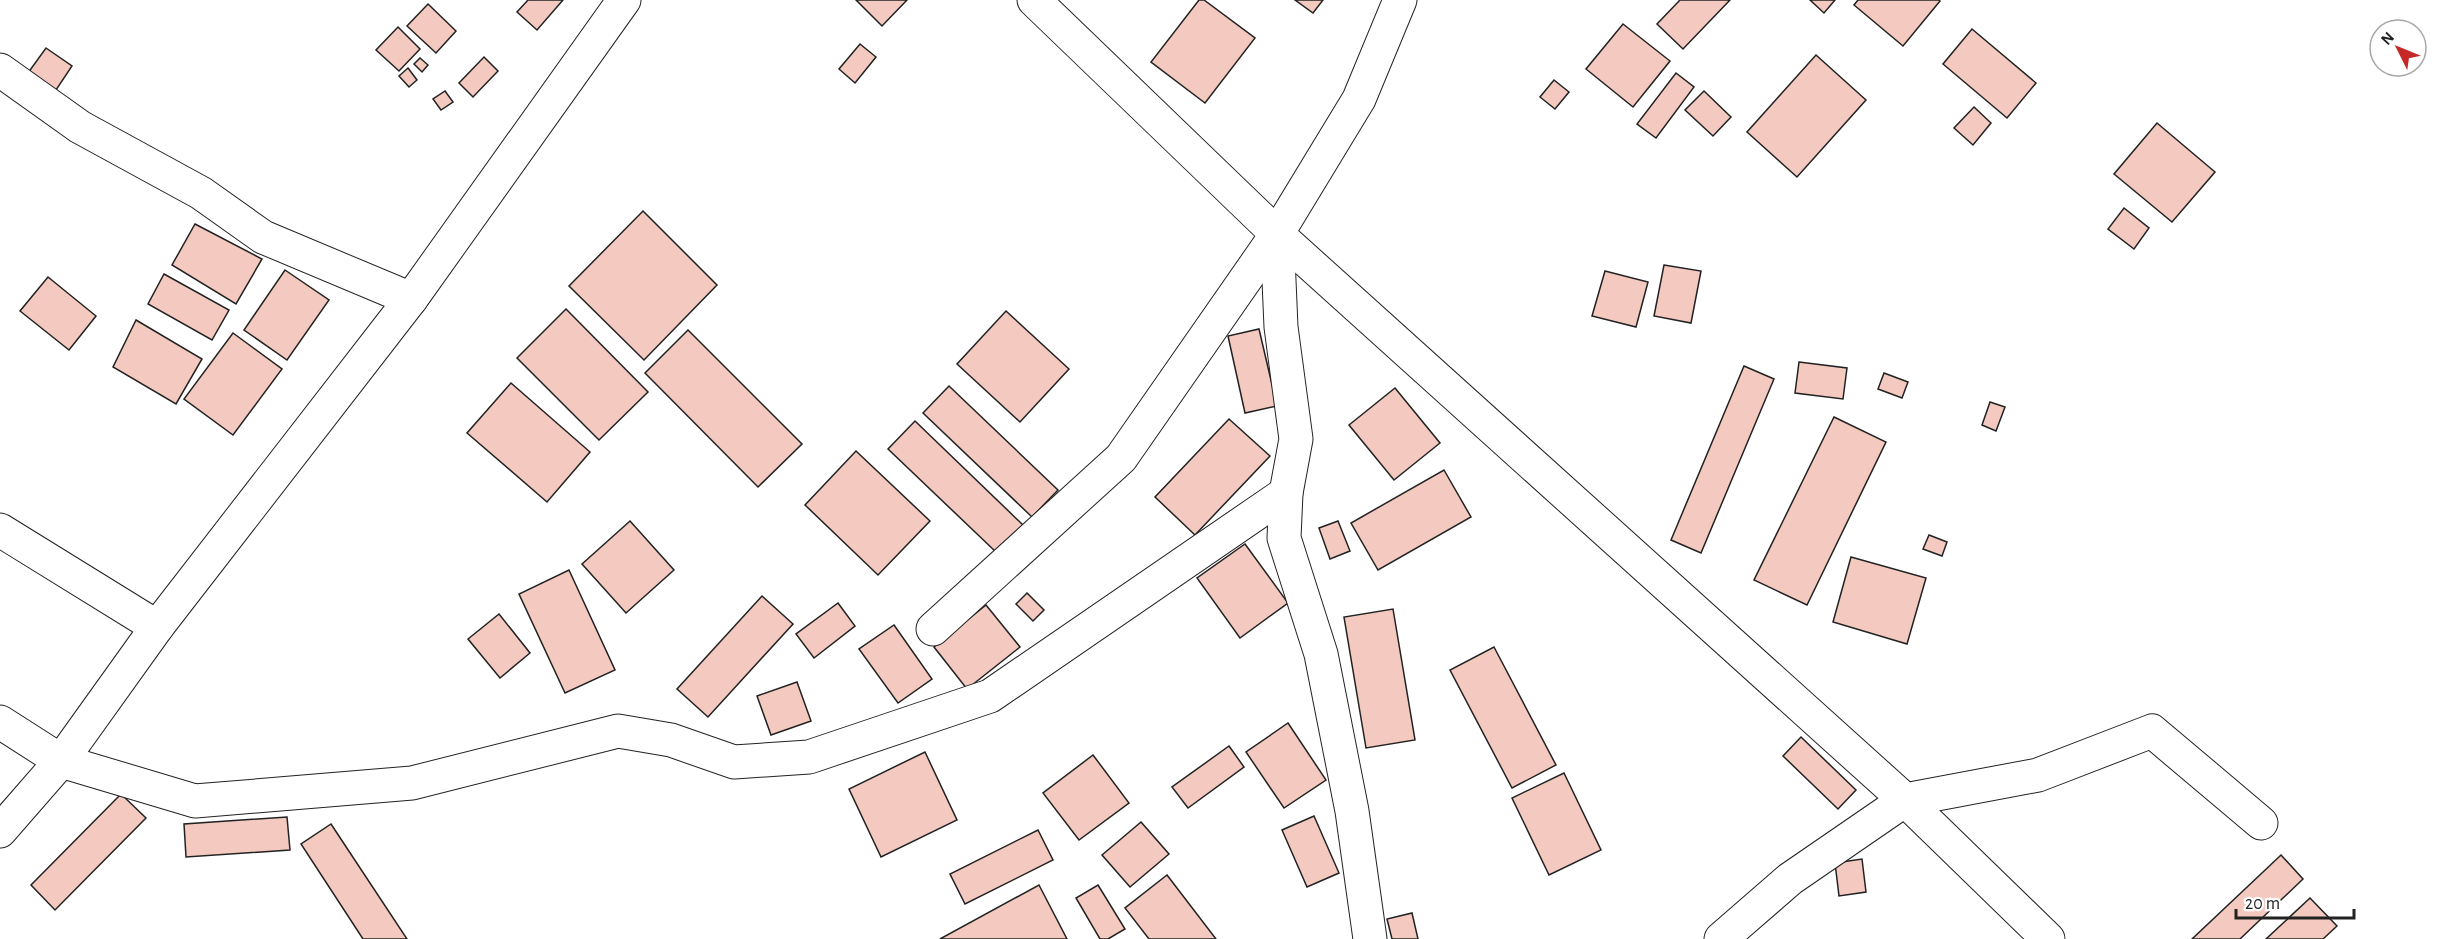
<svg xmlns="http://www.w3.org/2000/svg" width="2446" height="939" font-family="'Alegreya Sans',sans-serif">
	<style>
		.building { fill: #f3c9c0; stroke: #222; stroke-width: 1.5 }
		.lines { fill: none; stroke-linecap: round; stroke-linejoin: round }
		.minor-casing { stroke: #222; stroke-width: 35 }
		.minor { stroke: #fff; stroke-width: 33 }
	</style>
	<rect width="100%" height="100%" fill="#fff"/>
	<g class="building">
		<path d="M528,0H563L537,30L517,12Z"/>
		<path d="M856,0H907L882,26Z"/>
		<path d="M1199,0H1204L1255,38L1205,103L1151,62Z"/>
		<path d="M1295,0H1323L1313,13Z"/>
		<path d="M1680,0H1730L1683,49L1657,24Z"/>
		<path d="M1810,0H1835L1824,13Z"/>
		<path d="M1858,0H1939L1940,1L1903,46L1854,5Z"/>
		<path d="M428,4L456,31L436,53L407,26Z"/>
		<path d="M1623,24L1670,61L1633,107L1586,69Z"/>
		<path d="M398,27L420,49L399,71L376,50Z"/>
		<path d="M1972,29L2036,83L2007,118L1943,64Z"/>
		<path d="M860,44L876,57L855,83L839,69Z"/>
		<path d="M46,48L72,66L52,96L25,77Z"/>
		<path d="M1816,55L1866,100L1797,177L1747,132Z"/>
		<path d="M484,57L498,71L473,97L459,83Z"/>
		<path d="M420,58L428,65L422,72L414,64Z"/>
		<path d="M408,68L417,80L409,87L399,76Z"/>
		<path d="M1676,73L1694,87L1656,138L1637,124Z"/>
		<path d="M1554,80L1569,92L1555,109L1540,97Z"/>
		<path d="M445,91L453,102L441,110L433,99Z"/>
		<path d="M1704,91L1731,117L1713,136L1685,110Z"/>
		<path d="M1974,107L1991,123L1973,145L1954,128Z"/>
		<path d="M2157,123L2215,172L2172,222L2114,174Z"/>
		<path d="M2124,208L2149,228L2134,249L2108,229Z"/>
		<path d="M643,211L717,285L644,360L569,286Z"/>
		<path d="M195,224L262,259L236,304L172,265Z"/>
		<path d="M1664,265L1701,271L1691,323L1654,316Z"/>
		<path d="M285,270L329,300L287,360L244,330Z"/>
		<path d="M1605,271L1648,282L1636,327L1592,316Z"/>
		<path d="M164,274L229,310L212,340L148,304Z"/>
		<path d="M48,277L96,316L69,350L20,311Z"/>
		<path d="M566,309L648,392L599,440L517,358Z"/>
		<path d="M1006,311L1069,369L1020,422L957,364Z"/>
		<path d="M136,320L202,359L176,404L113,367Z"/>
		<path d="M1259,329L1277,406L1245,413L1228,336Z"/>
		<path d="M688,330L802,444L758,487L645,373Z"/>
		<path d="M233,333L282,369L233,435L184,399Z"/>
		<path d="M1799,362L1847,368L1843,399L1795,393Z"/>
		<path d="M1744,366L1774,379L1701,553L1671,540Z"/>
		<path d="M1884,373L1908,382L1902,398L1878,389Z"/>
		<path d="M511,383L590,452L547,502L467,433Z"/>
		<path d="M949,386L1058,490L1032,517L923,413Z"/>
		<path d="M1395,388L1440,443L1394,480L1349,425Z"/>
		<path d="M1990,402L2005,407L1996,431L1982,425Z"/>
		<path d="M1834,417L1886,442L1807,605L1754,580Z"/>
		<path d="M1229,419L1270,456L1195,535L1155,497Z"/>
		<path d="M915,421L1023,525L997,553L888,449Z"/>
		<path d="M856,451L930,521L878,575L805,505Z"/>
		<path d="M1444,470L1471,517L1378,570L1351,523Z"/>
		<path d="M630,521L674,570L626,613L582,564Z"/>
		<path d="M1338,521L1350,551L1330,559L1319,528Z"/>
		<path d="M1929,535L1947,542L1942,556L1923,549Z"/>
		<path d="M1245,544L1288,603L1240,638L1197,578Z"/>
		<path d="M1851,557L1926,578L1907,644L1833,622Z"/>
		<path d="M569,570L615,670L565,693L519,594Z"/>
		<path d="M1027,593L1044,610L1033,621L1016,604Z"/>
		<path d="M762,596L793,624L708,717L677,689Z"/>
		<path d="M838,603L855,626L814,658L796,634Z"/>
		<path d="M986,605L1020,647L967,689L934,647Z"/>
		<path d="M1393,609L1415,740L1366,748L1344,617Z"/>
		<path d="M499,614L530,653L500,678L468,639Z"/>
		<path d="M894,625L932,679L898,703L859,649Z"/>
		<path d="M1494,647L1556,765L1512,788L1450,670Z"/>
		<path d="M797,682L811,721L771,735L757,696Z"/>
		<path d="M1288,723L1326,780L1284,808L1246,752Z"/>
		<path d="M1801,737L1856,790L1838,809L1783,756Z"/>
		<path d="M1229,746L1244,767L1188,808L1172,787Z"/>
		<path d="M925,752L957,820L881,857L849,789Z"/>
		<path d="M1093,755L1129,803L1079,840L1043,793Z"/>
		<path d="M1564,773L1601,850L1549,875L1512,798Z"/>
		<path d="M121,794L146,818L55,910L31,885Z"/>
		<path d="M1314,816L1339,873L1307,887L1282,830Z"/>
		<path d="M287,817L290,850L186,857L184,824Z"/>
		<path d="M1141,822L1169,854L1130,887L1102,855Z"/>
		<path d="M331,824L407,939H363L301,844Z"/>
		<path d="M1038,830L1053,860L965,904L950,874Z"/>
		<path d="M2281,855L2303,879L2240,939H2192Z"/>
		<path d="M1862,859L1866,892L1839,896L1835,863Z"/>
		<path d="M1167,875L1216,939H1149L1125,908Z"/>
		<path d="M1039,885L1067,939H940Z"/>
		<path d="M1098,885L1125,929L1108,939H1100L1076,898Z"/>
		<path d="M2310,898L2337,926L2323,939H2266Z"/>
		<path d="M1412,913L1418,939H1392L1387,919Z"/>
	</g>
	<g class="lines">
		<defs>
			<g id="minor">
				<path d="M1034,0L1277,234L1905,800L2048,939"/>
				<path d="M0,70L80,127L201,193L263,237L411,299"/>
				<path d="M1277,234L1281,327L1296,439L1286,493L1284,538L1321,654L1352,811L1370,939"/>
				<path d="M0,530L157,627"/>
				<path d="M933,629L1121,458L1277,234L1359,99L1400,0"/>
				<path d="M0,722L61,761L195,801L412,783L618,731L671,740L734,762L809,757L990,696L1286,493"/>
				<path d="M0,831L61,761L157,627L411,299L624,0"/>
				<path d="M1721,939L1790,879L1905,800L2038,775L2152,731L2261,823"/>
			</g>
		</defs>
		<use href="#minor" class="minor-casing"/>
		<use href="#minor" class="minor"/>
	</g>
	<g transform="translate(2398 48) rotate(313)"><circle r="28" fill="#ffffff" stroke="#a7a7a7" stroke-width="1.5"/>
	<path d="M0-4.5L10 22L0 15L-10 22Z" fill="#c62828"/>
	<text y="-9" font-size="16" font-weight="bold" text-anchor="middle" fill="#222222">N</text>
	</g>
	<path d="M2236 909v9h118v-9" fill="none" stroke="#222222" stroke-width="3"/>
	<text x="2245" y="909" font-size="18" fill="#222222" stroke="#ffffff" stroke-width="4.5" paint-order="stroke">20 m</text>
</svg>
